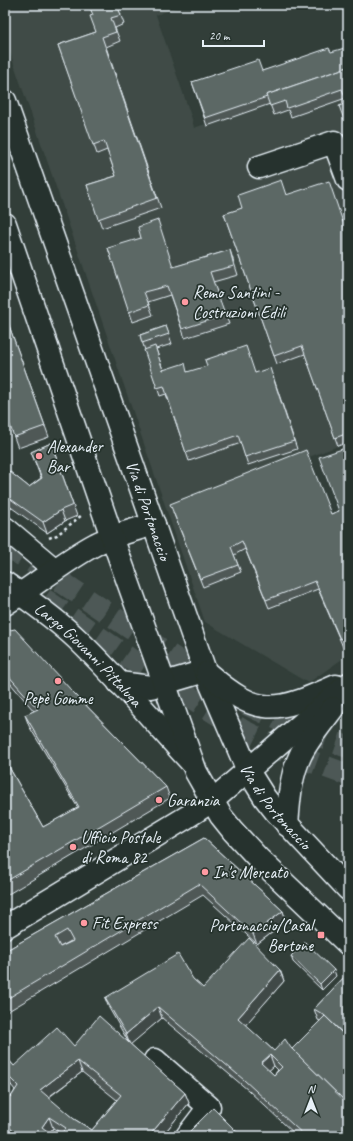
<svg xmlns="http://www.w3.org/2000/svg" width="353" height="1141" font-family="Caveat,sans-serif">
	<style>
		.built { fill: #3f4b46 }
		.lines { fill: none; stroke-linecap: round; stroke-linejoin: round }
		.highway-tunnel { stroke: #4d5956; stroke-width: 22; stroke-dasharray: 22 11; stroke-linecap: butt }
		.minor-casing { stroke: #e8f1f8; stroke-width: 25 }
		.major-casing { stroke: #e8f1f8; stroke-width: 25 }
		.path { stroke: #e8f1f8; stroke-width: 2.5; stroke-dasharray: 3 3; stroke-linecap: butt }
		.minor { stroke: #26332d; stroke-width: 22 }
		.major { stroke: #26332d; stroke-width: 22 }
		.wall { fill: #4f5957; stroke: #e8f1f8; fill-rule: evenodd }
		.shaded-wall { fill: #404947; stroke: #e8f1f8 }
		.building { fill: #5c6865; stroke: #e8f1f8; fill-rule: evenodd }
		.poi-dot { fill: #ff9aa2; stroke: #26332d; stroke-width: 1.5 }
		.labels { text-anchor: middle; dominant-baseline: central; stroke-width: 3.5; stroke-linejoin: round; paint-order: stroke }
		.poi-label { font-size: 17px; fill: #e8f1f8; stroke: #26332d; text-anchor: start }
		.street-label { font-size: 17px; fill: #e8f1f8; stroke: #26332d }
	</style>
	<rect width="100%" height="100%" fill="#323e39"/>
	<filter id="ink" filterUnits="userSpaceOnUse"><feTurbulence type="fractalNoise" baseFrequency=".025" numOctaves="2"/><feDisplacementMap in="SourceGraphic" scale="8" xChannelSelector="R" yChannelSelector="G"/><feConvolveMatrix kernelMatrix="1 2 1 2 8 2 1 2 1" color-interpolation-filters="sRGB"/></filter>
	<g filter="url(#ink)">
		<path class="built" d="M5,5H183L156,15L192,119L194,128L348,73V339L305,355L338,446L309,457L348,557V655L308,683L205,622L5,38Z"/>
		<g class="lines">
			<g class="highway-tunnel">
				<path d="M5,544L210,682"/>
				<path d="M44,599L130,659L242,730L288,753L348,775"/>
				<path d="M246,704L305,732L348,747"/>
			</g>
			<defs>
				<g id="minor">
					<path d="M259,167L334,142L348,180"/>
					<path d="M5,528L55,570"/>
					<path id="s1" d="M5,583C30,601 55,618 77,639C118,678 154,722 192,763"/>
					<path d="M5,604C36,585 64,561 96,544C114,535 135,530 154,524"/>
					<path d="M119,683L151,687L205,671"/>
					<path d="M5,927L187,817L212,801"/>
					<path d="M155,1060L209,1107L187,1136"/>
				</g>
				<g id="major">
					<path id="s2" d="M5,101L205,671L248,771L265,798L276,812L348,889"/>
					<path d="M5,224L112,537L196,772L221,816L233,831L258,858L348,944"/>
					<path d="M207,673C259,718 275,713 336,686"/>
					<path d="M212,801L348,684"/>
					<path d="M287,825C289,801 290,776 301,754C309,738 322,723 333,708"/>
				</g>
			</defs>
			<use href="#minor" class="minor-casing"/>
			<use href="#major" class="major-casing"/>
			<path class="path" d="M49,538L57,535L82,515"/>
			<use href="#minor" class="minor"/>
			<use href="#major" class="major"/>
		</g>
		<g class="wall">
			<path d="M117,5L124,24L115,28L120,41L106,47L161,208L102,228L87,185L116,176L107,150L97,154L58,45L96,32Z"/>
			<path d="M331,52L347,103L346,98L291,117L288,110L274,115L270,104L207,126L192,82L262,71Z"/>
			<path d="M287,195L348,236V442L338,446L305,354L277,364L224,214Z"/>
			<path d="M108,248L174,267L230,250L238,275L213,282L229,324L185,338L170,295L148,302L153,315L133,322Z"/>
			<path d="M5,310L8,317L5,318Z"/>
			<path d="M7,320L49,437L18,448L14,437Z"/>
			<path d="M166,326L172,344L156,349L163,370L188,372L255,373L273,376L297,449L248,465L241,443L189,461L166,394L160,396L140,335Z"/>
			<path d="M51,443L77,516L65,521L47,533L5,503V468L29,487L41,478L31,452Z"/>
			<path d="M348,447V645L343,647L318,589L269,608L245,549L234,555L241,572L203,587L173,512L331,514L339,511Z"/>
			<path d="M5,631L72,691L166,787L170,798L5,896V760L43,827L78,808L29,726L25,715L34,711L10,683L5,685Z"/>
			<path d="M204,838L283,911L286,922L257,944L203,895L5,1013V951ZM71,941V942L60,947Z"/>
			<path d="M291,956L336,976L322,990L293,962Z"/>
			<path d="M280,970L284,981L245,1025L274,1051L292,1049L320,1021L318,1020L314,1009L348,973V1136H297L248,1090L162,1018L130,1044L185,1093L189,1103L162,1136L61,1133L53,1128L50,1133L54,1136H10L5,1132V1056L14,1066L74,1046L129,1043L109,1008L105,998L193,979L203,988ZM274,1066L278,1070L274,1075L269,1070ZM82,1072L117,1100L92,1130L74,1119L48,1098ZM11,1085L15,1090L11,1097L5,1093Z"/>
		</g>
		<g class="shaded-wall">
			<path d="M61,510L65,521L47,533L43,522Z"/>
			<path d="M283,911L286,922L257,944L253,934Z"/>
			<path d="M280,970L284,981L242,1029L238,1018Z"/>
			<path d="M334,970L336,976L322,990L320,984Z"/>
			<path d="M158,1007L162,1018L130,1045L126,1034Z"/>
			<path d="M270,1055L274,1066L265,1074L261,1063Z"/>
			<path d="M78,1061L82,1072L43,1101L40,1090Z"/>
			<path d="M7,1075L11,1085L5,1093V1077Z"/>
			<path d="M185,1093L189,1103L162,1136H149Z"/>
			<path d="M49,1117L53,1128L47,1136L42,1127Z"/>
		</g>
		<g class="building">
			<path d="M97,5H117L121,15L111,18L116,32L102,37L157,198L98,219L87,185L116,176L104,141L93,145L58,45L96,32L90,16L93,15L90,8Z"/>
			<path d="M348,47V67L266,95L267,97L205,118L192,82L258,60L262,71L329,48L331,52Z"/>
			<path d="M348,67V130L339,106L347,103L342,89L287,108L285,101L270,106L266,95Z"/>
			<path d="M281,180L286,195L329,181L348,237V433L335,438L302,346L274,356L224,214L242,208L238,195Z"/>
			<path d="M158,220L173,267L230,250L234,266L210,272L225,315L182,329L167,286L144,292L149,305L129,312L108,248L141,238L138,227Z"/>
			<path d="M7,320L45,426L14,437L5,411V321Z"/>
			<path d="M166,326L169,334L142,343L140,335Z"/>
			<path d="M155,346L163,370L185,363L187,372L207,366L205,360L246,346L255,373L270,368L294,441L245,457L238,435L186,453L164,386L157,388L144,350Z"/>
			<path d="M51,443L73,505L61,510L43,522L5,495V468L29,487L42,478L31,452Z"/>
			<path d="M348,447V636L340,639L315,581L266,600L242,541L231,547L238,565L200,579L170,504L306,450L331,514L339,511L319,457Z"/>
			<path d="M15,629L72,691L166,787L5,882V760L43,827L79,807L25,715L38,709L6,673H5V631Z"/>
			<path d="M204,838L283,911L253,934L199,884L5,1000V978H6L5,976V951ZM67,930L73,941L60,947L55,937Z"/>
			<path d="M249,938L280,970L238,1018L274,1051L285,1039L291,1048L348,1104V1136H305L244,1080L158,1007L126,1034L105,998L178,954L193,979L203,988ZM270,1055L282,1067L274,1075L261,1063Z"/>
			<path d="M305,942L334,970L320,984L291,956Z"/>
			<path d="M348,973V1038L324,1015L314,1009Z"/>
			<path d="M99,1016L185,1093L149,1136H58L66,1128L49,1117L42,1127L54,1136H20L5,1124V1092L11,1097L18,1086L7,1075L5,1077V1056L14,1066L57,1027L74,1046ZM78,1061L121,1095L92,1130L74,1119L40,1090Z"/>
			<path d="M325,1016L348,1039V1104L292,1049Z"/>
			<path d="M213,1108L241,1136H189L187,1134Z"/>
		</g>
	</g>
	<g class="poi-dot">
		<circle cx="185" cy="302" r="4"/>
		<circle cx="39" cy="456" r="4"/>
		<circle cx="58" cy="681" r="4"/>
		<circle cx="159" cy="800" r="4"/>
		<circle cx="73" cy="847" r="4"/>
		<circle cx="205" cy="872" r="4"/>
		<circle cx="84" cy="923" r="4"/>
		<rect x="317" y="931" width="8" height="8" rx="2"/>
	</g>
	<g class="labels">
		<g class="poi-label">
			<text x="193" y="292">Remo Santini -<tspan x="193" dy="20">Costruzioni Edili</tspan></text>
			<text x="47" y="446">Alexander<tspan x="47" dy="20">Bar</tspan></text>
			<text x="58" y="698" text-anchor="middle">Pepè Gomme</text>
			<text x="167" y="800">Garanzia</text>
			<text x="81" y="837">Ufficio Postale<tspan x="81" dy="20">di Roma 82</tspan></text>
			<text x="213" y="872">In's Mercato</text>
			<text x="92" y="923">Fit Express</text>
			<text x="313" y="925" text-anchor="end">Portonaccio/Casal<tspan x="313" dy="20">Bertone</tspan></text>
		</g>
		<g class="street-label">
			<text stroke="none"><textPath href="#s2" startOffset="434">Via di Portonaccio</textPath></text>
			<text stroke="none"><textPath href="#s1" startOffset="110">Largo Giovanni Pittaluga</textPath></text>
			<text stroke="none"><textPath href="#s2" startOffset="758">Via di Portonaccio</textPath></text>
		</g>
	</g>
	<rect width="353" height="1141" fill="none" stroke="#26332d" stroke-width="20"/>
	<rect x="10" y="10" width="333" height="1121" fill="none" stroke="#e8f1f8" stroke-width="1.5" filter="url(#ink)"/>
	<g transform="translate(311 1099)" stroke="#26332d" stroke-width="3" paint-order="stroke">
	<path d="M0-3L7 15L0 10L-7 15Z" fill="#e8f1f8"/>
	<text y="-6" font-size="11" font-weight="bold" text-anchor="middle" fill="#e8f1f8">N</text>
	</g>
	<path d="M203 40v6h61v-6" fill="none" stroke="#e8f1f8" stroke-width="2"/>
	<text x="209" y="40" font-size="12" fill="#e8f1f8" stroke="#26332d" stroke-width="3" paint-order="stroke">20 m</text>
</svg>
